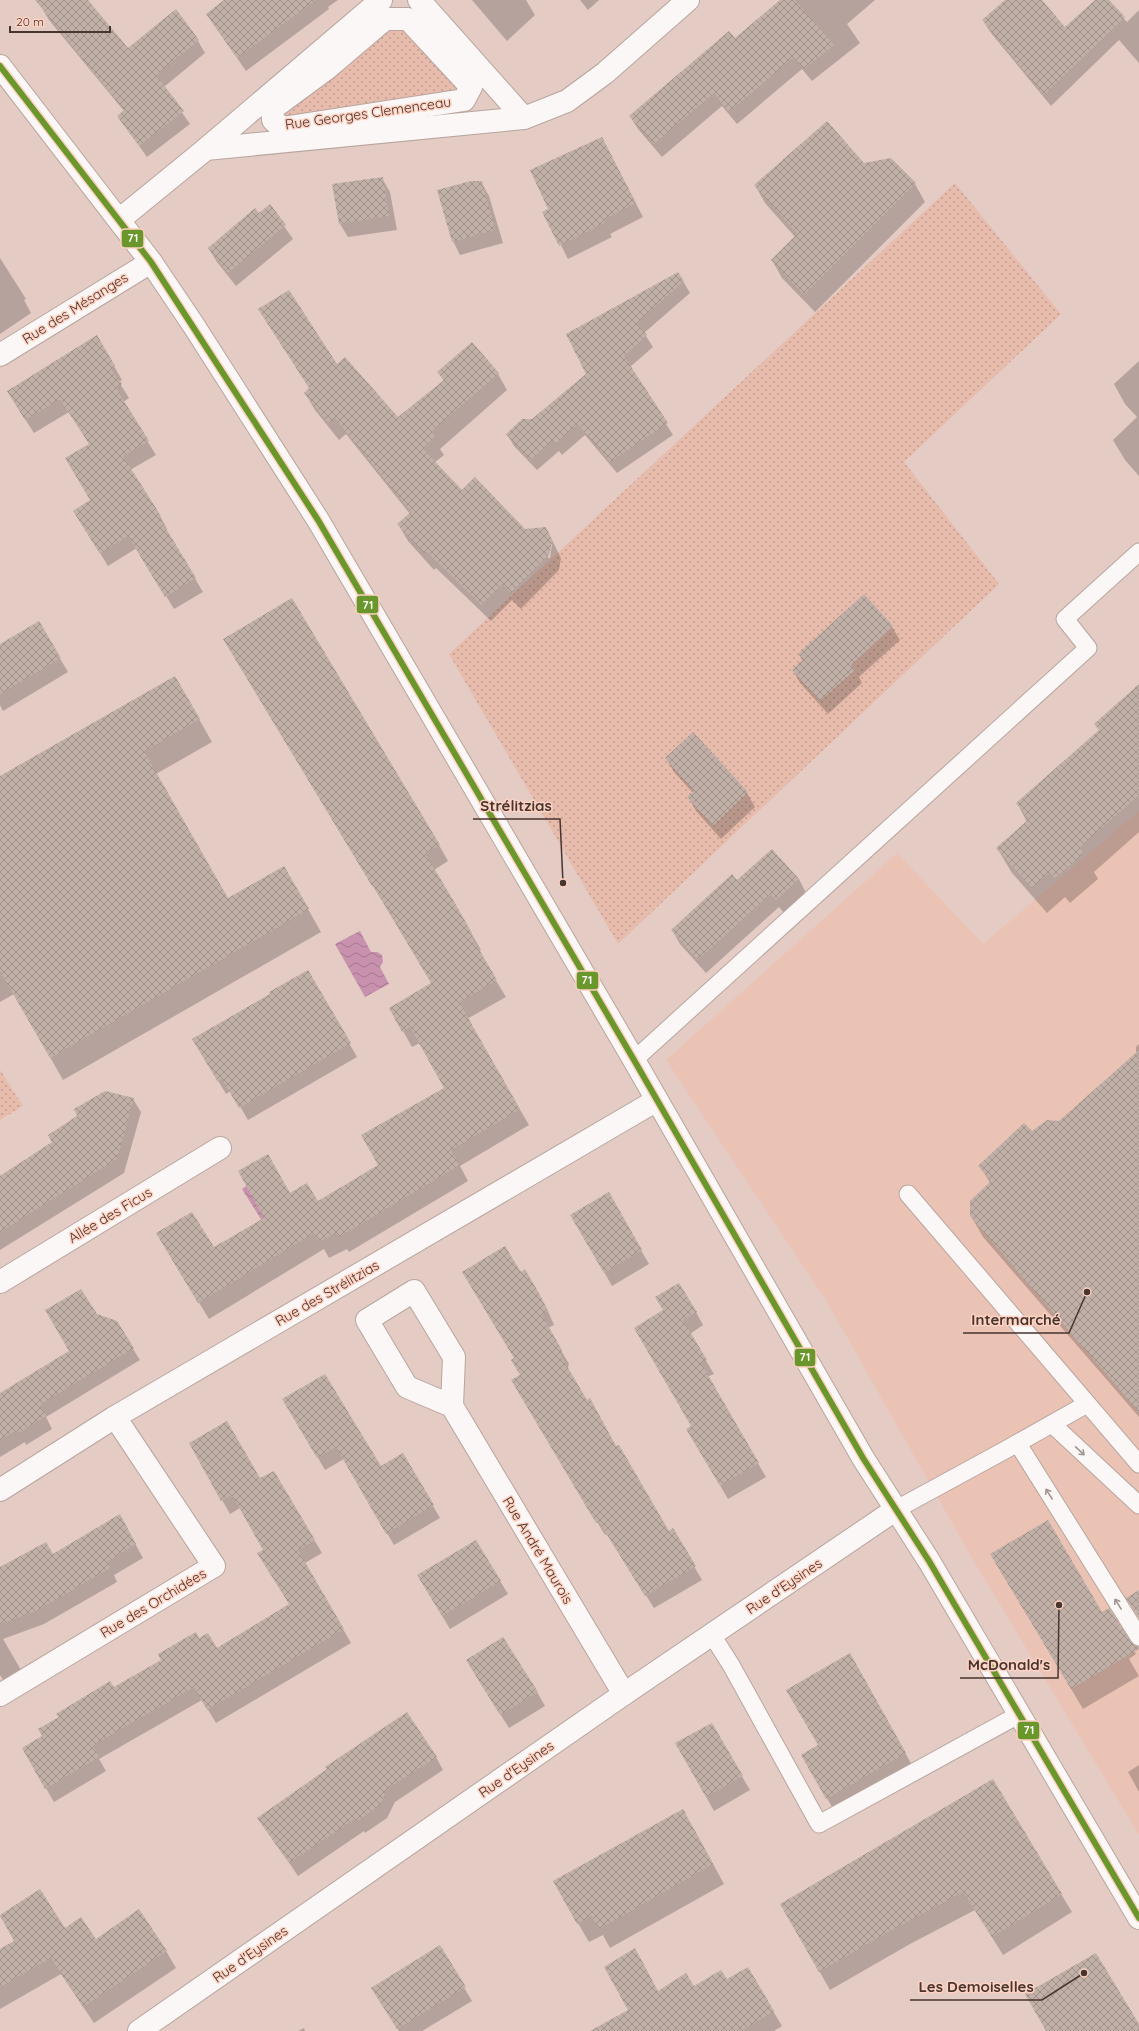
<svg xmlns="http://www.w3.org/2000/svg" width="1139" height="2031" font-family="Quicksand,sans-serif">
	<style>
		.built { fill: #ebc3b5 }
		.grass { fill: url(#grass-dots) }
		.water { fill: url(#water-waves) }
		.shadow { fill: #0003; fill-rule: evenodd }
		.building { fill: url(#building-cross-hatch) }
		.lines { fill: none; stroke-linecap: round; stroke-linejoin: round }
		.lane-casing { stroke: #b8a59f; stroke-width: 19 }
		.street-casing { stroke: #b8a59f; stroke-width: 24 }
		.secondary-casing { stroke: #b8a59f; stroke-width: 24 }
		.lane { stroke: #fbf7f6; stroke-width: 17 }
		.street { stroke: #fbf7f6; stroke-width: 22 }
		.secondary { stroke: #fbf7f6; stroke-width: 22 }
		.bus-1-casing { stroke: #ffd2c2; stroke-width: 9 }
		.bus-1 { stroke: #6a972b; stroke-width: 6 }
		.oneway { stroke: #a19692 }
		.labels { text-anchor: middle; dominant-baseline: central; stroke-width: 3; stroke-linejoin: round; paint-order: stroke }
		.street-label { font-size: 14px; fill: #47352f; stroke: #ffd2c2 }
		.leader { fill: none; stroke: #47352f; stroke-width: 1.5 }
		.callout-dot { fill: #47352f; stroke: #ffd2c2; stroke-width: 1.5 }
		.callout-label { font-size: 15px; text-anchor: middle; font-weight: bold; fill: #47352f; stroke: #ffd2c2; stroke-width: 3; stroke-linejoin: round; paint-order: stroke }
		.line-badge { stroke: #ffd2c2; stroke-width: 1.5 }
		.badge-label { font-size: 11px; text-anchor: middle; font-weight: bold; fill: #fff }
	</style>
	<defs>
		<pattern id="grass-dots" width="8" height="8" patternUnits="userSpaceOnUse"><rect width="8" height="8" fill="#e8bcad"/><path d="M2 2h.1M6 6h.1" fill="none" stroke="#be9a8d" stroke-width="1.8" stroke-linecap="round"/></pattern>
		<pattern id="water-waves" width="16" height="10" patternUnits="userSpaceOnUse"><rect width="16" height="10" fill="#c892ae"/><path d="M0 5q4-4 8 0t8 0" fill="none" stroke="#a4788e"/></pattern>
		<pattern id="building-cross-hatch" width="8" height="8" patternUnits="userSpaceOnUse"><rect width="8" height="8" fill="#c1b0a7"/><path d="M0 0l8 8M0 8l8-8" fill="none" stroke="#9f9088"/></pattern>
	</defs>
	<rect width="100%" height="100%" fill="#e4cbc3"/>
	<path class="built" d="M1139,811V1835L972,1558L827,1302L666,1060L897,853L983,944Z"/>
	<g class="grass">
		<path d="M381,27L411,29L465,89L290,119L282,114Z"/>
		<path d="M955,183L1061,314L904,462L999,584L618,944L449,654Z"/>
		<path d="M0,1070L23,1106L0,1120Z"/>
	</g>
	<g class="water">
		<path d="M360,931L371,952H377L382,955L383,962L380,967L389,984L365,997L335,944Z"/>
		<path d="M251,1183L254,1187L269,1232L242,1189Z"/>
	</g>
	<g class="shadow">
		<path d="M51,0H87L128,49L198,41L205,53L164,87L190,124L147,157L118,116L124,111L49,20L42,8Z"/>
		<path d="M226,0H338L328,7L329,9L246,71L207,14Z"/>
		<path d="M472,0H526L535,15L507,41Z"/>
		<path d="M580,0H599L588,10Z"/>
		<path d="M781,0H875L847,24L860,43L812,81L802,69L737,124L722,106L662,157L638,129L630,116L735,40Z"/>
		<path d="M1008,0H1041L1065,29L1097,0H1107L1127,22L1139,10V63L1119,40L1051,106L991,33L984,22Z"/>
		<path d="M602,138L643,217L610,234L612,237L568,259L544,212L549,209Z"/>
		<path d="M891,159L915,184L925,202L815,312L782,278L772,260L795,237L765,203L755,185Z"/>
		<path d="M382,178L390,192L397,230L348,237L340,224Z"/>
		<path d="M481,182L489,196L503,243L460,255L453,241Z"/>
		<path d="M270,206L293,239L236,286L217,262L209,249Z"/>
		<path d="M0,258L26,299L24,300L31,313L0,334Z"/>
		<path d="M683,281L690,293L644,333L653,347L630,367L673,435L617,473L585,435L562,455L559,451L537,470L514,446L507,434L533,420L588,374L568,334Z"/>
		<path d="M97,337L122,380L119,382L129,398L123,402L156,455L130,470L160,516L167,529L166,530L203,592L174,609L137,548L108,566L82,524L91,500L90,444L69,412L34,433L16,405Z"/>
		<path d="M1139,361V476L1125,460L1113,440L1137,417L1125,404L1114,384Z"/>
		<path d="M337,365L398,419L444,381L439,372L498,374L507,390L440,449L444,455L434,463L462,491L524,530L546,528L561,558L559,570L521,609L512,600L491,621L436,568L434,570L408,541L398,524L410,514L346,434L339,440L315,410L305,393ZM550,544H552L550,558H548Z"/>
		<path d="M39,623L68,672L3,711L0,705V646Z"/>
		<path d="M892,627L900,640L859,677L862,683L828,714L800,683L793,670L803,661L799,654Z"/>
		<path d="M234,655L439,845L448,861L434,870L465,922L481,950L478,951L506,997L467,1019L529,1125L460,1166L468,1181L349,1252L347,1249L329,1258L324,1249L209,1319L167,1250L213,1248L265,1219L290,1194L317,1202L379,1165L445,1088L420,1043L412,1047L390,1008L432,984Z"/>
		<path d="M175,677L212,742L156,774L228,899L284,867L321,932L63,1080L14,994L0,1002V777Z"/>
		<path d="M1139,685V832L1094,872L1098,879L1070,903L1065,897L1047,913L1012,873L997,848L1027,822L1017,803L1100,731L1095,724Z"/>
		<path d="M666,758L747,793L755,807L721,839L696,811L689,798L693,793L674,772Z"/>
		<path d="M799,879L806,893L784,913L779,907L706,973L680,944L672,930L737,882Z"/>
		<path d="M308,971L357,1057L248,1120L231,1091L226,1094L193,1039L271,995Z"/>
		<path d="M1139,1044V1417L983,1237L971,1216L990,1183L980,1166L1059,1122L1136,1054V1047Z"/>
		<path d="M133,1099L141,1112L124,1173L0,1250V1176L53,1143Z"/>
		<path d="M608,1194L649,1264L612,1286L572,1215Z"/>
		<path d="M520,1273L539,1295L547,1309L554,1325L548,1328L569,1364L567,1370L586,1401L590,1399L616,1447L669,1532L673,1530L702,1580L654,1608L607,1534L605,1535L519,1393L521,1375L516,1358Z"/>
		<path d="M664,1311L696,1312L703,1325L690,1334L714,1374L707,1377L766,1477L728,1499L687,1429L692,1426Z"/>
		<path d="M96,1315L133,1349L140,1360L46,1417L52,1429L26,1445L25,1442L0,1457V1395L70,1352Z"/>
		<path d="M284,1399L433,1506L440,1518L394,1545L344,1459L325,1470Z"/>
		<path d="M190,1444L260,1480L274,1472L322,1553L305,1563L351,1643L216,1723L202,1700L99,1759L106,1771L54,1802L23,1749L113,1689L199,1639L216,1649L290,1604L264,1550L240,1508L230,1514Z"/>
		<path d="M127,1529L143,1558L114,1575L117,1582L44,1624L3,1639L28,1682L11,1692L0,1675V1579L53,1555Z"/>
		<path d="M1003,1574L1102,1613L1124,1634L1136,1654L1129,1659L1139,1676L1083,1709Z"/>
		<path d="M500,1581L508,1594L450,1629L426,1589Z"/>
		<path d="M858,1668L913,1767L835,1812L802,1755L819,1745Z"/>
		<path d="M475,1674L537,1692L545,1706L509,1728Z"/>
		<path d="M711,1724L750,1790L714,1811L676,1743Z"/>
		<path d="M436,1757L443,1770L395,1802L387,1818L365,1833L364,1831L298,1876L259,1818Z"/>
		<path d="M1139,1765V1792L1128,1772Z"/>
		<path d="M992,1780L1072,1912L1003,1955L975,1910L910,1944L830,1990L781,1904Z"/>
		<path d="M694,1829L724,1884L610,1948L603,1935L589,1942L554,1882Z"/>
		<path d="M40,1890L65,1929L96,1940L166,1951L176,1968L94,2023L61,1974L0,2009V1950L15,1941L0,1916Z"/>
		<path d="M440,1947L472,2001L422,2031H399L380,2001Z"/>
		<path d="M727,1981L773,2011L782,2026L774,2031H595L658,1992Z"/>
		<path d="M304,2028L305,2031H298Z"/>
	</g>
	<g class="building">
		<path d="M35,0H88L128,48L176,9L199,40L156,75L184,111L139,146L117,116L124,110Z"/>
		<path d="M224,0H316L237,58L206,14Z"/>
		<path d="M780,0H795L834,45L804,69L794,57L729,112L714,93L654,144L629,116L729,31L735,38Z"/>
		<path d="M1005,0H1042L1065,27L1095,0H1109L1125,17L1044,95L982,20Z"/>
		<path d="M827,121L864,163L891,158L916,183L804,295L771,260L797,234L754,185Z"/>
		<path d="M602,137L636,203L603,220L605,223L559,246L542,212L548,209L530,170Z"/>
		<path d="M383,177L389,216L339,224L332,184Z"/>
		<path d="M471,181H482L495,230L452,242L437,190Z"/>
		<path d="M270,204L286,225L228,273L208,248L255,208L259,213Z"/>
		<path d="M678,272L684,281L637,323L647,335L624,356L668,423L610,462L578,424L555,444L552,441L530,460L506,434L522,419H532L586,374L566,334Z"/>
		<path d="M289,290L337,364L345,357L398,417L444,380L437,372L472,342L499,373L431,432L435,437L422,448L462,490L475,477L525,529L546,527L552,540L550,553L511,593L502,584L481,605L426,551L424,553L397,524L411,512L335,418L329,424L304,393L309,388L258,309Z"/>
		<path d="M97,335L115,366L111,369L122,384L116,388L149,441L123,456L161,516L159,517L196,578L165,597L128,536L100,554L73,511L90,500L65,458L89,444L60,399L25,420L7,391Z"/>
		<path d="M864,594L893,626L851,665L855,670L820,701L792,670L803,659L798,654Z"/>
		<path d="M292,598L440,845L425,853L456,905L472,933L470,934L497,980L459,1002L520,1109L451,1150L460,1165L339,1237L336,1233L319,1242L314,1233L198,1303L156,1233L192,1212L214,1247L264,1218L238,1171L268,1154L290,1193L307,1183L318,1201L378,1165L361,1135L444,1088L410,1027L402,1032L389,1008L431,983L373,885L372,886L223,639Z"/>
		<path d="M39,621L61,658L0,694V644Z"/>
		<path d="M175,676L200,719L144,751L228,898L284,866L309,909L50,1058L0,971V776Z"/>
		<path d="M1139,684V795L1079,848L1084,853L1055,878L1050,872L1032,888L996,848L1029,819L1016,803L1099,730L1094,724Z"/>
		<path d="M693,732L748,792L713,826L687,797L694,791L665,758Z"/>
		<path d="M772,849L799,879L776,900L770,894L698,960L671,930L732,874L737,880Z"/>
		<path d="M308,970L351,1043L239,1108L222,1079L218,1082L192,1039L270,994L269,992Z"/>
		<path d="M1139,1050V1412L970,1216V1201L991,1181L978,1166L1024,1123L1032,1131L1047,1120L1059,1121Z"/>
		<path d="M105,1091L134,1098L117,1159L0,1232V1176L52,1142L48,1135L77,1116L74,1109Z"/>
		<path d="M609,1192L642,1250L604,1273L570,1215Z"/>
		<path d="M505,1246L521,1272L525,1269L540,1295L548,1311L542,1315L562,1350L561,1356L587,1400L590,1398L616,1446L619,1445L669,1531L673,1528L696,1566L645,1596L599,1522L596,1523L511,1380L520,1375L511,1360L514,1358L462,1272Z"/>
		<path d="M679,1283L697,1312L683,1320L707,1360L701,1363L759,1463L720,1486L686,1429L691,1426L634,1328L663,1310L655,1297Z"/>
		<path d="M81,1289L97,1314L117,1321L134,1348L47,1400L40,1405L46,1416L19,1433L17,1430L0,1440V1393L69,1351L45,1310Z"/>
		<path d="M325,1374L381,1466L403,1453L434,1505L386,1534L336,1447L317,1458L282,1399Z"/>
		<path d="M227,1421L260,1478L274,1471L315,1540L298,1550L344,1629L207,1710L194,1687L93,1745L99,1757L45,1789L22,1748L42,1736L38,1729L59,1717L56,1714L110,1681L114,1687L161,1660L158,1654L196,1632L199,1638L208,1633L217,1648L289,1604L257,1553L263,1550L232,1495L221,1501L189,1443Z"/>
		<path d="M120,1514L136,1544L107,1562L110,1568L36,1611L0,1624V1567L46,1542L53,1554Z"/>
		<path d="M1048,1520L1102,1612L1109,1608L1131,1642L1139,1647V1649L1071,1689L990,1554Z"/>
		<path d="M476,1540L501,1581L442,1616L417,1575Z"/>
		<path d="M1139,1590V1618L1126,1598Z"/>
		<path d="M503,1637L538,1692L500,1715L466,1660Z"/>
		<path d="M850,1653L906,1753L826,1799L801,1755L818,1745L786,1690Z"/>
		<path d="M407,1712L437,1757L387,1789L380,1805L357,1821L355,1819L289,1863L257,1818L327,1769L325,1767Z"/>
		<path d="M712,1723L743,1776L706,1797L675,1743Z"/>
		<path d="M993,1779L1062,1894L992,1937L963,1892L899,1926L819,1972L780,1904Z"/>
		<path d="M683,1809L713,1864L599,1929L592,1916L577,1924L553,1881Z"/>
		<path d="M40,1889L65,1928L81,1917L96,1939L139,1909L167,1951L83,2007L51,1958L0,1987V1949L14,1941L0,1915Z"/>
		<path d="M440,1945L466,1987L397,2029L371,1988Z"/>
		<path d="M635,1948L658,1991L686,1973L694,1986L721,1970L727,1979L748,1967L774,2011L742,2031H590L628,2010L604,1967Z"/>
		<path d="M1096,1953L1139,2024V2031H1046L1025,1994Z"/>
	</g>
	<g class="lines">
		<defs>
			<g id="lane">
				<path d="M634,1060L1088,648L1065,619L1139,552"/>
				<path d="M908,1194L1139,1464"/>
				<path d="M1052,1424L1139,1505"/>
				<path d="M1018,1444L1139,1637"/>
				<path d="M895,1510L1007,1449L1087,1404"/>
				<path d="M712,1635L731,1665L819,1824L1020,1714"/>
			</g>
			<g id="street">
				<path d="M419,0L524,118"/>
				<path d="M385,19H408L471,87L464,100L282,128L273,120L272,109L325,70Z"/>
				<path d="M206,149L381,0"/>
				<path d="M119,220L206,149L524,118L567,101L605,73L688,0"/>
				<path d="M0,355L151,262"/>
				<path d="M0,1282L220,1148"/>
				<path d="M452,1406L454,1357L414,1291L367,1320L407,1387L452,1406L624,1694"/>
				<path d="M0,1490L115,1417L657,1100"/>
				<path d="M0,1695L214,1566L115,1417"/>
				<path d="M139,2031L624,1694L895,1510"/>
			</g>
			<path id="secondary" d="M0,66L151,262L194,326L318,520L634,1060L863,1458L929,1561L1139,1918"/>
		</defs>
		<use href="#lane" class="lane-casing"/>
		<use href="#street" class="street-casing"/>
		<use href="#secondary" class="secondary-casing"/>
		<use href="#lane" class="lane"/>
		<use href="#street" class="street"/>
		<use href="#secondary" class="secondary"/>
		<defs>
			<path id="bus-1" d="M0,66L151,262L318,520L634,1060L863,1458L929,1561L1139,1918"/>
		</defs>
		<use href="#bus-1" class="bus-1-casing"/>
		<use href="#bus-1" class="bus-1"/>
	</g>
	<defs><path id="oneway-shaft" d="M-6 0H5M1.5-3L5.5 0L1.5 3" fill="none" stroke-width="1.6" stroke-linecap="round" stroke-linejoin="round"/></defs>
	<g class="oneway">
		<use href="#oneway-shaft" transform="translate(1080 1451) rotate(43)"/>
		<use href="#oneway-shaft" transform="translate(1049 1494) rotate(-122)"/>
		<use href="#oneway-shaft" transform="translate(1118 1604) rotate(-122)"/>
	</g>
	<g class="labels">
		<g class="street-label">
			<text transform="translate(368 113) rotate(-8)">Rue Georges Clemenceau</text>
			<text transform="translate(75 308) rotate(-32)">Rue des Mésanges</text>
			<text transform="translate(110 1215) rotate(-31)">Allée des Ficus</text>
			<text transform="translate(327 1293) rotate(-30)">Rue des Strélitzias</text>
			<text transform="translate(538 1550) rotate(59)">Rue André Maurois</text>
			<text transform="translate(784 1586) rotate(-34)">Rue d'Eysines</text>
			<text transform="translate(153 1603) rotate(-31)">Rue des Orchidées</text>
			<text transform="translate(516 1769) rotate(-35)">Rue d'Eysines</text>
			<text transform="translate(250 1954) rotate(-35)">Rue d'Eysines</text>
		</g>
	</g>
	<path class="leader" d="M563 883L560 819H473M1087 1292L1069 1333H963M1059 1605L1058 1678H960M1084 1973L1042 2000H910"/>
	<g class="callout-dot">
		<circle cx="563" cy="883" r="4"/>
		<circle cx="1087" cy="1292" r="4"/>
		<circle cx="1059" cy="1605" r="4"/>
		<circle cx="1084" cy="1973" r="4"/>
	</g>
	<g class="callout-label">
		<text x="516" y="811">Strélitzias</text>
		<text x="1016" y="1325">Intermarché</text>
		<text x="1009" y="1670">McDonald's</text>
		<text x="976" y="1992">Les Demoiselles</text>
	</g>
	<g class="line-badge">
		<rect x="121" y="229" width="23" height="19" rx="4" fill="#6a972b"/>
		<rect x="356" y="595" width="23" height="19" rx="4" fill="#6a972b"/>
		<rect x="576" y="971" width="23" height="19" rx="4" fill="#6a972b"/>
		<rect x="794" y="1348" width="22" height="19" rx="4" fill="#6a972b"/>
		<rect x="1017" y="1721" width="23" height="19" rx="4" fill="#6a972b"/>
	</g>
	<g class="badge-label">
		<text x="133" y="242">71</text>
		<text x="368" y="609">71</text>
		<text x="587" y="984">71</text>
		<text x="805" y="1361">71</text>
		<text x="1029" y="1734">71</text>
	</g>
	<path d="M10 26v6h100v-6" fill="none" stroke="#47352f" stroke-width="2"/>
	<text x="16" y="26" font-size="12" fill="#47352f" stroke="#ffd2c2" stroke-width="3" paint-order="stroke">20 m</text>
</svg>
